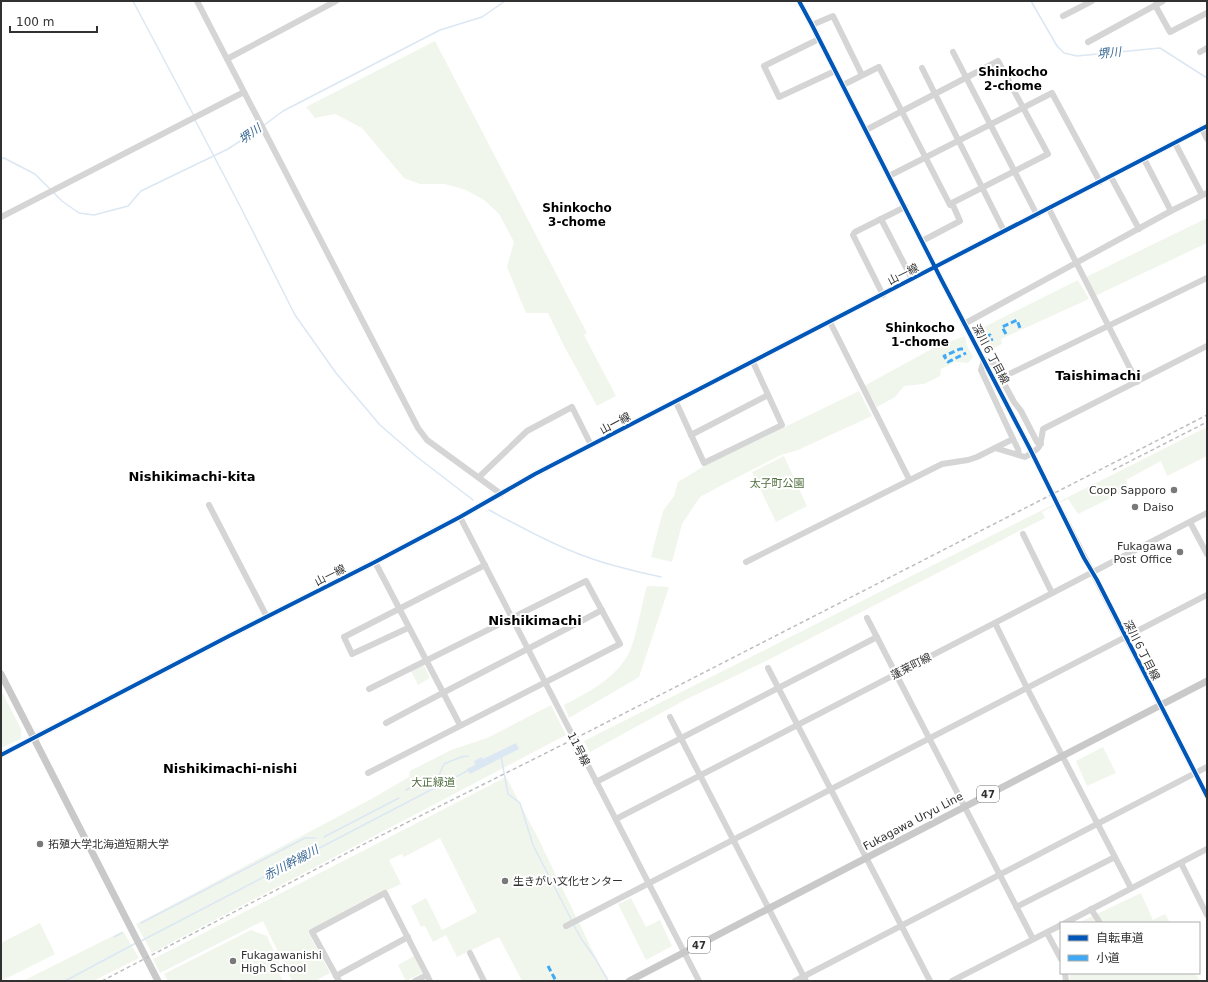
<svg xmlns="http://www.w3.org/2000/svg" width="1208" height="982" viewBox="0 0 1208 982" font-family="'DejaVu Sans','Noto Sans JP',sans-serif">
<style>
.green{fill:#f1f6ed}
.water{fill:#dbe7f3}
.lines{fill:none;stroke-linecap:round;stroke-linejoin:round}
.stream{stroke:#dbe7f3;stroke-width:1.5}
.minor-tunnel{stroke:#d6d6d6;stroke-width:6;stroke-dasharray:6 3;stroke-linecap:butt}
.minor{stroke:#d5d5d5;stroke-width:6}
.major{stroke:#c9c9c9;stroke-width:7}
.rail{stroke:#bdbdbd;stroke-width:1.5;stroke-dasharray:4 3;stroke-linecap:butt}
.quiet{stroke:#3fa9f5;stroke-width:3;stroke-dasharray:6 3;stroke-linecap:butt}
.cycleway-casing{stroke:#fff;stroke-width:6}
.cycleway{stroke:#0057b8;stroke-width:4}
.poi-dot{fill:#797979;stroke:#fff;stroke-width:1.5}
.labels{text-anchor:middle;stroke-width:4;stroke-linejoin:round;paint-order:stroke}
.shield{fill:#fff;stroke:#6f6f6f;stroke-width:1}
.shield-label{font-size:10px;font-weight:bold;fill:#313131}
.street-label{font-size:11px;fill:#313131;stroke:#fff}
.park-label{font-size:11px;fill:#4f6e3d;stroke:#fff}
.poi-label{font-size:11px;fill:#313131;stroke:#fff;text-anchor:start}
.water-label{font-size:12px;font-style:italic;fill:#3c6b96;stroke:#fff}
.neighbourhood-label{font-size:12px;font-weight:bold;fill:#000;stroke:#fff}
.quarter-label{font-size:13px;font-weight:bold;fill:#000;stroke:#fff}
</style>
<rect width="100%" height="100%" fill="#fff"/>
<!-- green -->
<g class="green">
<path d="M435,41L587,333L584,335L616,396L597,406L564,346L548,313H526L507,267L514,242L499,214L484,200L466,190L445,184H420L404,178L362,128L335,114L315,118L306,107Z"/>
<path d="M1207,218V243L1095,296L1086,277Z"/>
<path d="M1078,280L1089,299L1001,339L1002,344L989,350L980,329Z"/>
<path d="M965,336L967,346L973,357L968,363L955,362L941,369L940,376L924,384L904,386L895,397L877,407L864,386L937,346Z"/>
<path d="M859,391L872,416L798,450L781,455L726,483L700,497L682,524L672,562L651,557L663,511L674,496L678,482L704,466Z"/>
<path d="M1207,427V456L1167,476L1161,461L1126,480L1129,489L1078,514L1068,499L1042,512L1045,518L766,661L685,700L590,752L584,741Z"/>
<path d="M784,456L807,506L776,522L752,472Z"/>
<path d="M647,586L669,587L639,677L569,718L564,705C587,693 610,681 625,660C636,645 641,605 647,586Z"/>
<path d="M424,665L430,678L418,685L411,671Z"/>
<path d="M1,690L21,729V739L1,748Z"/>
<path d="M551,705L566,735L152,953L136,924L373,798L409,777L410,771L451,750L487,738Z"/>
<path d="M1103,747L1116,773L1087,786L1076,761Z"/>
<path d="M506,777L538,838L598,962L609,979L604,981H522L499,937L457,957L446,935L433,942L425,926L421,927L411,906L426,898L442,930L477,912L440,838L404,857L402,854L389,860L401,884L357,904L308,932L330,973L315,981H292L263,921L160,973L153,959Z"/>
<path d="M1141,893L1153,920L1165,914L1170,923H1078Z"/>
<path d="M631,898L646,927L660,920L672,946L646,960L618,904Z"/>
<path d="M40,923L55,954L1,981V943Z"/>
<path d="M251,930L267,936L282,969L278,971L283,981H168L164,974Z"/>
<path d="M123,931L139,958L93,981H23Z"/>
<path d="M414,956L422,973L406,981L398,965Z"/>
<path d="M1069,973H1195L1200,981H1070Z"/>
</g>
<!-- water -->
<path class="water" d="M516,743L519,749L470,774L467,769L475,765L474,761L482,757L483,759Z"/>
<g class="lines">
<!-- stream -->
<g class="stream">
<path d="M133,1L194,116"/>
<path d="M1031,1L1057,46L1064,53L1077,56L1160,48L1207,78"/>
<path d="M195,120L239,204L295,315L336,373L380,425L417,457L473,500"/>
<path d="M263,126L283,111L440,30L482,17L505,1"/>
<path d="M1,159L4,158L35,174L50,189"/>
<path d="M53,192L62,201L79,213L94,215L128,206L141,191L228,149L260,128"/>
<path d="M489,510C515,524 542,539 569,550C599,563 630,570 661,577"/>
<path d="M501,756L508,794L520,803L533,845L572,921"/>
<path d="M406,790L416,784L426,783L436,778L439,775L444,764L461,757L468,756"/>
<path d="M324,837L399,798"/>
<path d="M141,923L305,838H315"/>
<path d="M573,924L582,940L595,958L608,981"/>
<path d="M114,937L122,933"/>
<path d="M141,941L469,770"/>
<path d="M65,981L136,943"/>
</g>
<!-- minor-tunnel -->
<path class="minor-tunnel" d="M1030,449L1062,513"/>
<!-- minor -->
<g class="minor">
<path d="M197,1L418,428L427,440L501,494"/>
<path d="M799,1L812,25L941,279L1030,449"/>
<path d="M1155,5L1170,32L1207,13"/>
<path d="M1063,16L1092,1"/>
<path d="M812,25L833,16L862,75"/>
<path d="M819,39L764,66L779,97L835,71"/>
<path d="M1088,42L1163,1"/>
<path d="M953,52L1037,215"/>
<path d="M1200,52L1207,48"/>
<path d="M227,59L336,1"/>
<path d="M922,68L1004,231"/>
<path d="M843,85L879,67L950,205L952,203L960,221L922,241"/>
<path d="M1202,129L1207,139"/>
<path d="M866,130L998,61L1048,154L952,203"/>
<path d="M1175,143L1202,195"/>
<path d="M889,176L1052,93L1100,182"/>
<path d="M1111,177L1139,229"/>
<path d="M1049,209L1137,382"/>
<path d="M1171,211L1207,193"/>
<path d="M1,217L244,92"/>
<path d="M881,219L912,279"/>
<path d="M883,295L853,235L855,232L905,207"/>
<path d="M830,322L909,479"/>
<path d="M964,324L1171,211L1144,159"/>
<path d="M676,402L704,463L782,425L753,362"/>
<path d="M691,435L768,395"/>
<path d="M1013,439L1018,449L1019,455"/>
<path d="M1041,444L1037,442L1021,411L1014,402L1001,378L1207,278"/>
<path d="M995,448L1025,457C1041,448 1040,448 1043,429L1207,346"/>
<path d="M479,477L527,431L572,407L591,445"/>
<path d="M209,505L267,617"/>
<path d="M1062,513L1207,796"/>
<path d="M460,517L699,981"/>
<path d="M1190,522L1207,554"/>
<path d="M1023,534L1052,593"/>
<path d="M375,562L460,725"/>
<path d="M746,562L942,464L968,460L977,457L1013,439L981,370L984,360L993,362L1001,378"/>
<path d="M867,618L1033,939"/>
<path d="M995,623L1027,688L1131,888"/>
<path d="M408,628L352,654L344,637L485,565"/>
<path d="M768,668L930,981"/>
<path d="M670,717L806,981"/>
<path d="M386,723C458,684 531,648 602,610"/>
<path d="M1,755L229,636L375,562L460,517L535,474L1207,126"/>
<path d="M368,773L620,644L586,581L369,689"/>
<path d="M596,782L877,637"/>
<path d="M616,819L1207,513"/>
<path d="M1181,863L1207,915"/>
<path d="M1016,907L1115,857"/>
<path d="M1091,909L1100,923"/>
<path d="M1065,923L1207,849"/>
<path d="M566,926L1207,595"/>
<path d="M1047,933L1061,959"/>
<path d="M470,953L484,981"/>
<path d="M1065,973L1066,981"/>
<path d="M336,976L408,937"/>
<path d="M339,981L312,932L385,893L430,981"/>
<path d="M415,981L427,975"/>
<path d="M795,981L1207,767"/>
<path d="M952,981L1061,925"/>
</g>
<!-- major -->
<g class="major">
<path d="M1,674L158,981"/>
<path d="M629,981L1207,681"/>
</g>
<!-- rail -->
<g class="rail">
<path d="M1113,470L1207,422"/>
<path d="M102,981L368,842L574,739L1207,415"/>
</g>
<!-- quiet -->
<g class="quiet">
<path d="M1006,334L1002,327L1017,320L1020,328"/>
<path d="M985,337L990,335L992,341"/>
<path d="M963,349H960L944,356L948,362L966,353"/>
<path d="M548,966L556,981"/>
</g>
<defs>
<g id="cycleway">
<path d="M799,1L812,25L941,279L1030,449L1084,558L1097,580L1207,796"/>
<path d="M1,755L229,636L375,562L460,517L535,474L1207,126"/>
</g>
</defs>
<!-- cycleway casing -->
<use href="#cycleway" class="cycleway-casing"/>
<!-- cycleway -->
<use href="#cycleway" class="cycleway"/>
</g>
<!-- markers -->
<g class="poi-dot">
<circle cx="1174" cy="490" r="4"/>
<circle cx="1135" cy="507" r="4"/>
<circle cx="1180" cy="552" r="4"/>
<circle cx="40" cy="844" r="4"/>
<circle cx="505" cy="881" r="4"/>
<circle cx="233" cy="961" r="4"/>
</g>
<g class="labels">
<!-- shield labels -->
<g class="shield">
<rect x="977" y="786" width="22" height="16" rx="3"/>
<rect x="688" y="937" width="22" height="16" rx="3"/>
</g>
<g class="shield-label">
<text x="988" y="798">47</text>
<text x="699" y="949">47</text>
</g>
<!-- street labels -->
<g class="street-label">
<text transform="translate(903 274) rotate(-27)" y="4">山一線</text>
<text transform="translate(991 354) rotate(62)" y="4">深川６丁目線</text>
<text transform="translate(615 423) rotate(-28)" y="4">山一線</text>
<text transform="translate(330 575) rotate(-27)" y="4">山一線</text>
<text transform="translate(1142 650) rotate(63)" y="4">深川６丁目線</text>
<text transform="translate(911 666) rotate(-27)" y="4">蓬莱町線</text>
<text transform="translate(579 749) rotate(63)" y="4">11号線</text>
<text transform="translate(913 821) rotate(-28)" y="4">Fukagawa Uryu Line</text>
</g>
<!-- park labels -->
<g class="park-label">
<text x="777" y="487">太子町公園</text>
<text x="433" y="786">大正緑道</text>
</g>
<!-- poi labels -->
<g class="poi-label">
<text x="1166" y="494" text-anchor="end">Coop Sapporo</text>
<text x="1143" y="511">Daiso</text>
<text x="1172" y="550" text-anchor="end">Fukagawa<tspan x="1172" dy="13">Post Office</tspan></text>
<text x="48" y="848">拓殖大学北海道短期大学</text>
<text x="513" y="885">生きがい文化センター</text>
<text x="241" y="959">Fukagawanishi<tspan x="241" dy="13">High School</tspan></text>
</g>
<!-- water labels -->
<g class="water-label">
<text transform="translate(1109 53) rotate(-6)" y="4">堺川</text>
<text transform="translate(250 134) rotate(-35)" y="4">堺川</text>
<text transform="translate(291 863) rotate(-28)" y="4">赤川幹線川</text>
</g>
<!-- neighbourhood labels -->
<g class="neighbourhood-label">
<text x="1013" y="76">Shinkocho<tspan x="1013" dy="14">2-chome</tspan></text>
<text x="577" y="212">Shinkocho<tspan x="577" dy="14">3-chome</tspan></text>
<text x="920" y="332">Shinkocho<tspan x="920" dy="14">1-chome</tspan></text>
</g>
<!-- quarter labels -->
<g class="quarter-label">
<text x="1098" y="380">Taishimachi</text>
<text x="192" y="481">Nishikimachi-kita</text>
<text x="535" y="625">Nishikimachi</text>
<text x="230" y="773">Nishikimachi-nishi</text>
</g>
</g>
<!-- border -->
<rect width="1208" height="982" fill="none" stroke="#313131" stroke-width="4"/>
<!-- legend -->
<rect x="1060" y="922" width="140" height="52" fill="#ffffff" stroke="#adadad"/>
<rect x="1068" y="935" width="20" height="6" fill="#0057b8" stroke="#adadad"/>
<text x="1096" y="942" font-size="12" fill="#313131">自転車道</text>
<rect x="1068" y="955" width="20" height="6" fill="#3fa9f5" stroke="#adadad"/>
<text x="1096" y="962" font-size="12" fill="#313131">小道</text>
<!-- scale -->
<path d="M10 26v6h87v-6" fill="none" stroke="#313131" stroke-width="2"/>
<text x="16" y="26" font-size="12" fill="#313131" stroke="#ffffff" stroke-width="3" paint-order="stroke">100 m</text>
</svg>
